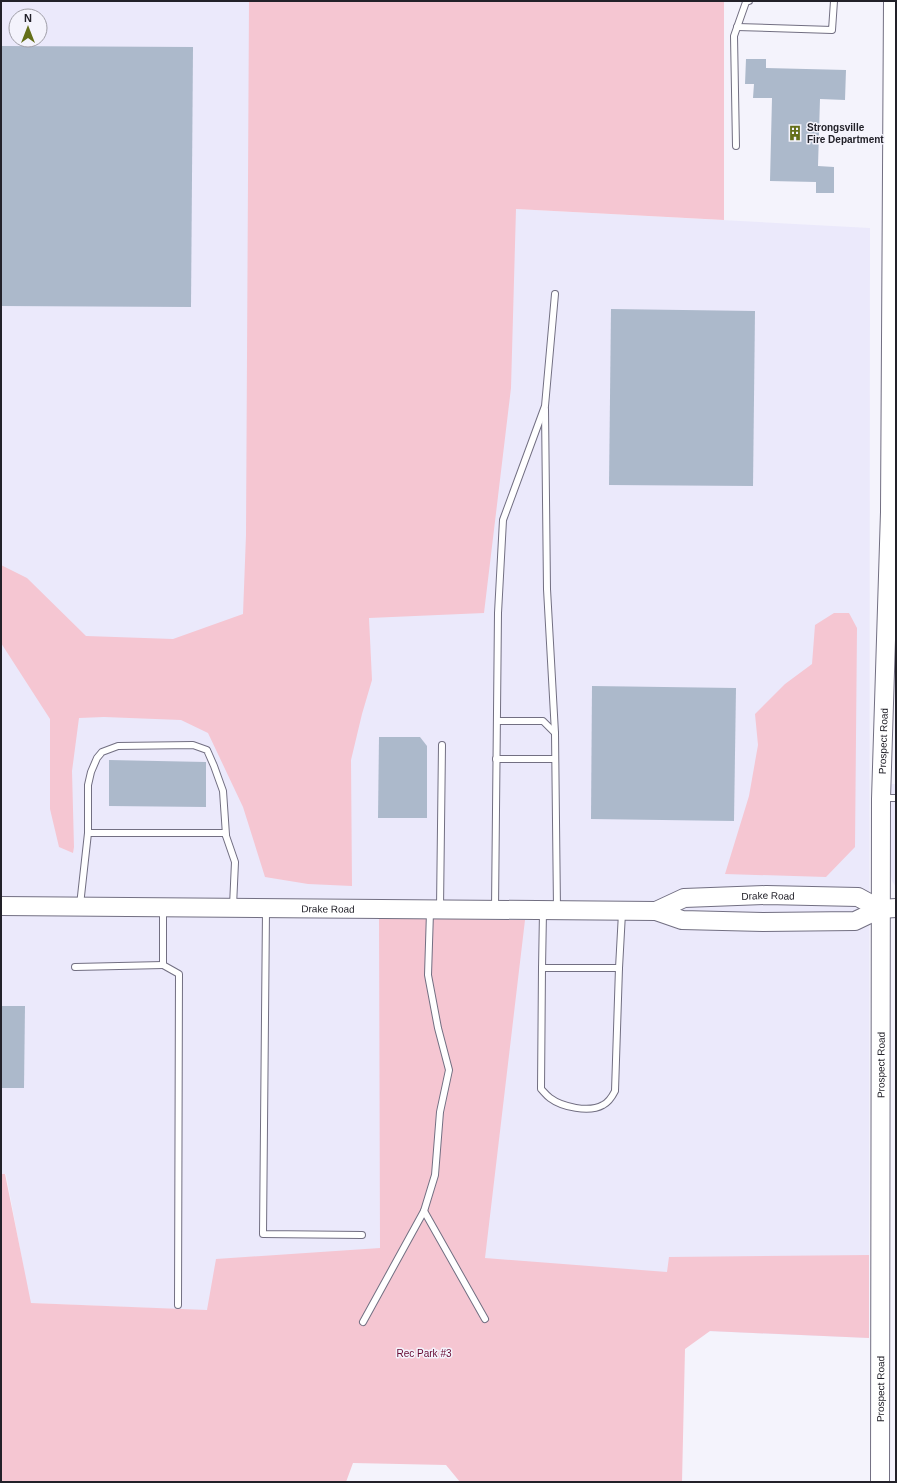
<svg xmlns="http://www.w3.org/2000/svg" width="897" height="1483" viewBox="0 0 897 1483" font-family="Helvetica,sans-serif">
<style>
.built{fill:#ebe9fb;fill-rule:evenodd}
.green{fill:#f5c6d2}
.building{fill:#acb9cb}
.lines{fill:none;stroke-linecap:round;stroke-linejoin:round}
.lane-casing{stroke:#726f82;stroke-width:8}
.secondary-casing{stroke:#726f82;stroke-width:20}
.lane{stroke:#fff;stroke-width:6}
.secondary{stroke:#fff;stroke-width:18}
.labels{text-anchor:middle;stroke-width:3;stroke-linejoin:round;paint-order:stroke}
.poi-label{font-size:10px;font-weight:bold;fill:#222129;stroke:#f4f3fc;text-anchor:start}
.street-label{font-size:10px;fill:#222129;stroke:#f4f3fc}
.park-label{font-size:10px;fill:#660932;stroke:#f4f3fc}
</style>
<rect width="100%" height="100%" fill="#f4f3fc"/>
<!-- built -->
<g class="built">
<path d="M1,1H522L516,209L870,228L869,1338L30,1303L6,1174H1ZM16,16H40V40H16Z"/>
<path d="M891,784H896V887L892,881L888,859Z"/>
</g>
<!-- green -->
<g class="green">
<path d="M249,1H724V220L516,209L511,388L484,613L369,618L372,680L362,714L351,760L352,886L308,884L265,877L243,807L208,733L181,720L104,717L79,718L72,771L74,847L73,853L59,847L50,809V719L1,643V565L27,578L86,636L173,639L243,614L246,535Z"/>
<path d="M834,613H849L857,628L855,847L826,877L725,874L749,796L758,745L755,714L785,684L812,664L815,625Z"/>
<path d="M379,918L525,920L485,1258L667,1272L669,1257L869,1255V1338L710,1331L685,1349L682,1482H460L446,1465L353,1463L346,1482H1V1174H5L31,1303L207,1310L216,1259L380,1248Z"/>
</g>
<!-- building -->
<g class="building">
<path d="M1,46L193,47L191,307L1,306Z"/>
<path d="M746,59H766V68L846,70L845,100L820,99L818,166L834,167V193H816V182L770,181L772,98H753L754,84H745Z"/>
<path d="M611,309L755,311L753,486L609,485Z"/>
<path d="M592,686L736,688L734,821L591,819Z"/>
<path d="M379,737H420L427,746V818H378Z"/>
<path d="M109,760L206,762V807L109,806Z"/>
<path d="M1,1006H25L24,1088H1Z"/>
</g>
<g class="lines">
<defs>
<g id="lane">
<path d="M737,27L832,30L834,1"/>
<path d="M736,146L734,36L746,2L749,1"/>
<path d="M545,409L547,589L555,733"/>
<path d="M497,721H543L555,733L557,909"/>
<path d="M496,759H555"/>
<path d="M884,798H896"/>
<path d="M88,833V785L91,772L97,758L102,752L118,746L193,745L207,750L214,766L223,791L226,835"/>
<path d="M80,905L88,833H225L235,862L233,906"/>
<path d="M440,908L442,745"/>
<path d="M163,909V965L179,974L178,1305"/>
<path d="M495,909L498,613L503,520L545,406L555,294"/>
<path d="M266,910L263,1234L362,1235"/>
<path d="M543,912L542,968H619L622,913"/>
<path d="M75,967L163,965"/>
<path d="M542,968L541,1089C544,1092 546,1095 550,1098C562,1107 589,1113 603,1105C609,1102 612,1097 615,1091L619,968"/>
<path d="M424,1211L435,1175L440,1112L449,1070L438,1028L428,975L430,912"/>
<path d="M363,1322L424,1211L485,1319"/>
</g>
<g id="secondary">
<path id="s1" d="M1,906L656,911L682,920L763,922L855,921L880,909L896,908"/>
<path id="s2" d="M656,911L684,898L766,895L858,897L880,909"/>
<path id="s3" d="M880,1482L881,799L890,512L893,1"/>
</g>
</defs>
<!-- lane casing -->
<use href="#lane" class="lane-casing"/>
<!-- secondary casing -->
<use href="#secondary" class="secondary-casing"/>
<!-- lane -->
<use href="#lane" class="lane"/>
<!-- secondary -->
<use href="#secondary" class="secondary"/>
</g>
<!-- icons -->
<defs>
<symbol id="building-bare" viewBox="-9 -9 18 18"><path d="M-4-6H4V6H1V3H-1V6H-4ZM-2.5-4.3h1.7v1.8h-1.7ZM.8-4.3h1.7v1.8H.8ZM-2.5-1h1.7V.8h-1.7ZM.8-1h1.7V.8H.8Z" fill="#646f19" stroke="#f4f3fc" stroke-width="2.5" paint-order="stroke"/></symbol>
</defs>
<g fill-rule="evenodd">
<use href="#building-bare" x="784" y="122" width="22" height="22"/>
</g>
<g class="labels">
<!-- poi labels -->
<g class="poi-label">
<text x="807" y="131">Strongsville<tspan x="807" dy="12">Fire Department</tspan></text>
</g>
<!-- street labels -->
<g class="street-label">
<text dy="4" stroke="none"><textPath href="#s3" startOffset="741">Prospect Road</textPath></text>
<text dy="4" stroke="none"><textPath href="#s2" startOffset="115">Drake Road</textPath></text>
<text dy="4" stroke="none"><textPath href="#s1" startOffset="327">Drake Road</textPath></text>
<text dy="4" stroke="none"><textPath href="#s3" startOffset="417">Prospect Road</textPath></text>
<text dy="4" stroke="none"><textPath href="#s3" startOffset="93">Prospect Road</textPath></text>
</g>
<!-- park labels -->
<g class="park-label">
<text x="424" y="1357">Rec Park #3</text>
</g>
</g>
<!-- border -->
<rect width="897" height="1483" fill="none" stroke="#222129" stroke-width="4"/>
<!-- north arrow -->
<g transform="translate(28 28)"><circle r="19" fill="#f4f3fc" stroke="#a09fa8"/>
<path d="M0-3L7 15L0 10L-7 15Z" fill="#646f19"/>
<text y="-6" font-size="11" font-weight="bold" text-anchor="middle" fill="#222129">N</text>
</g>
</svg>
